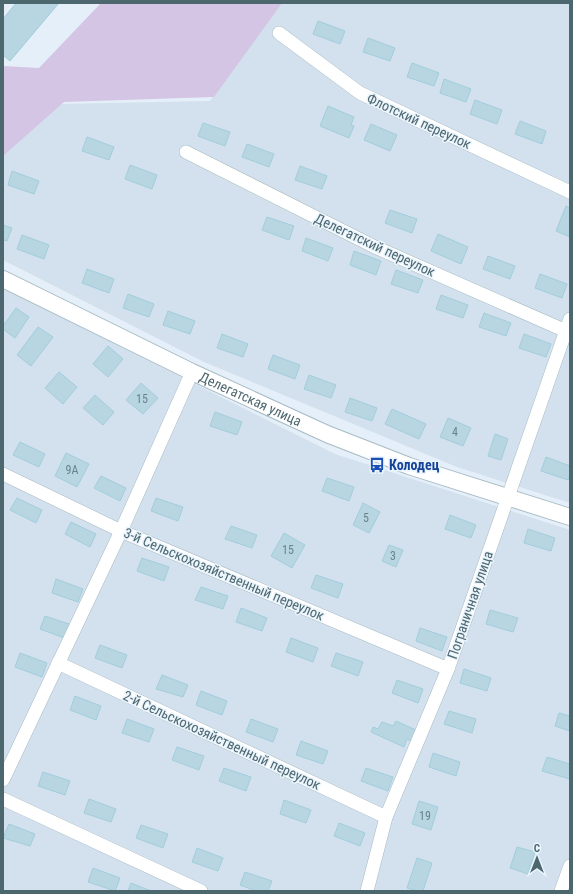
<svg xmlns="http://www.w3.org/2000/svg" width="573" height="894" viewBox="0 0 573 894" font-family="'Roboto Condensed',sans-serif">
<style>
.residential{fill:#d2e1ed}
.green{fill:#d4c5e5}
.building{fill:#b7d6e1;stroke:#a2cddc}
.lines{fill:none;stroke-linecap:round;stroke-linejoin:round}
.minor-casing{stroke:#a7bbc4;stroke-width:14}
.tertiary-casing{stroke:#a7bbc4;stroke-width:18}
.minor{stroke:#fff;stroke-width:13}
.tertiary{stroke:#fff;stroke-width:16}
.labels{text-anchor:middle;stroke-width:3;stroke-linejoin:round;paint-order:stroke}
.number-label{font-size:12px;fill:#68838c}
.street-label{font-size:14px;fill:#4d676f;stroke:#eaf4fd}
.transit-label{font-size:14px;font-weight:bold;fill:#164399;stroke:#eaf4fd;text-anchor:start}
</style>
<rect width="100%" height="100%" fill="#e5eff9"/>
<!-- residential -->
<g class="residential">
<path d="M279,3H570V503L457,467L204,362L3,260V155L59,104L210,101Z"/>
<path d="M3,288L335,454L570,530V891H3Z"/>
</g>
<!-- green -->
<path class="green" d="M101,3H282L214,97L64,102L3,156V66L39,68Z"/>
<!-- building -->
<g class="building">
<path d="M16,3H59L10,61L3,55V19Z"/>
<path d="M318,21L345,31L340,44L313,34Z"/>
<path d="M368,38L395,48L390,61L363,52Z"/>
<path d="M412,63L439,73L434,86L407,77Z"/>
<path d="M444,79L471,89L466,102L440,93Z"/>
<path d="M475,100L502,110L497,124L470,114Z"/>
<path d="M328,106L354,117L351,125L354,126L349,138L320,126Z"/>
<path d="M520,121L546,131L542,144L515,134Z"/>
<path d="M203,123L230,132L225,146L198,136Z"/>
<path d="M371,124L397,135L390,151L364,140Z"/>
<path d="M87,137L114,147L109,160L82,151Z"/>
<path d="M247,144L274,154L269,167L242,157Z"/>
<path d="M130,165L157,175L152,189L125,179Z"/>
<path d="M300,166L327,176L322,189L295,180Z"/>
<path d="M12,171L39,181L34,194L8,185Z"/>
<path d="M566,206L570,208V237L556,231Z"/>
<path d="M390,210L417,219L412,233L385,223Z"/>
<path d="M267,217L294,226L289,240L262,230Z"/>
<path d="M3,225L12,228L7,241L3,240Z"/>
<path d="M438,234L468,247L461,264L431,251Z"/>
<path d="M22,235L49,245L44,259L17,249Z"/>
<path d="M306,238L333,248L328,261L302,251Z"/>
<path d="M354,251L381,261L376,275L350,265Z"/>
<path d="M488,256L515,266L510,279L483,269Z"/>
<path d="M87,269L114,279L109,293L82,283Z"/>
<path d="M396,270L423,280L418,293L391,284Z"/>
<path d="M540,274L567,284L562,298L535,288Z"/>
<path d="M128,294L154,304L149,317L123,308Z"/>
<path d="M441,295L468,305L463,318L436,309Z"/>
<path d="M16,308L29,317L15,338L3,329V326Z"/>
<path d="M168,311L195,321L190,334L163,325Z"/>
<path d="M484,313L511,323L506,336L479,327Z"/>
<path d="M38,327L53,337L31,366L17,355Z"/>
<path d="M222,334L248,344L243,357L217,348Z"/>
<path d="M524,334L551,344L546,357L519,348Z"/>
<path d="M108,346L123,359L108,377L93,364Z"/>
<path d="M273,355L300,365L295,379L268,369Z"/>
<path d="M59,372L77,387L63,404L45,388Z"/>
<path d="M309,375L336,385L331,398L304,389Z"/>
<path d="M141,383L158,398L143,414L126,400Z"/>
<path d="M95,395L114,412L103,425L83,408Z"/>
<path d="M350,398L377,408L372,421L345,412Z"/>
<path d="M392,409L426,424L419,439L385,424Z"/>
<path d="M215,412L242,422L237,435L210,426Z"/>
<path d="M448,418L471,428L463,446L440,437Z"/>
<path d="M495,434L508,439L501,460L488,456Z"/>
<path d="M20,442L45,454L39,467L13,455Z"/>
<path d="M66,453L89,464L77,487L55,476Z"/>
<path d="M546,457L570,466V475L568,480L541,471Z"/>
<path d="M101,476L126,488L120,501L94,488Z"/>
<path d="M327,478L354,487L349,501L322,491Z"/>
<path d="M17,498L42,510L36,523L10,510Z"/>
<path d="M156,498L183,507L178,521L151,511Z"/>
<path d="M363,503L380,512L369,533L353,525Z"/>
<path d="M450,515L476,525L471,538L445,529Z"/>
<path d="M71,522L96,534L90,547L65,534Z"/>
<path d="M231,526L257,535L252,548L225,539Z"/>
<path d="M528,529L555,538L551,551L524,543Z"/>
<path d="M284,533L305,545L292,568L271,556Z"/>
<path d="M389,545L403,550L396,567L382,561Z"/>
<path d="M142,558L169,567L164,581L137,571Z"/>
<path d="M316,575L343,584L338,598L311,588Z"/>
<path d="M56,579L83,589L78,602L52,593Z"/>
<path d="M201,587L228,596L223,609L195,600Z"/>
<path d="M241,608L267,618L262,631L236,622Z"/>
<path d="M490,610L518,618L513,632L486,624Z"/>
<path d="M45,616L72,625L67,639L40,629Z"/>
<path d="M420,628L447,637L442,651L416,641Z"/>
<path d="M291,638L318,648L313,662L286,652Z"/>
<path d="M100,645L127,655L122,668L95,658Z"/>
<path d="M20,653L47,663L42,677L15,667Z"/>
<path d="M336,653L363,662L358,676L331,666Z"/>
<path d="M464,669L491,678L487,691L460,683Z"/>
<path d="M162,675L188,685L183,697L156,689Z"/>
<path d="M397,680L423,689L418,703L392,693Z"/>
<path d="M201,691L227,701L222,715L196,705Z"/>
<path d="M75,696L101,706L96,720L70,710Z"/>
<path d="M449,711L476,719L472,733L444,724Z"/>
<path d="M559,713L570,716V731L555,726Z"/>
<path d="M127,719L154,729L149,742L122,733Z"/>
<path d="M251,719L278,729L273,742L246,732Z"/>
<path d="M396,721L416,730L411,741L407,739L404,747L371,732L373,727L378,729L382,722L393,726Z"/>
<path d="M301,741L328,751L323,764L296,755Z"/>
<path d="M177,747L204,756L199,770L172,760Z"/>
<path d="M433,753L460,762L456,776L429,767Z"/>
<path d="M547,757L570,764V779L542,771Z"/>
<path d="M224,768L251,777L246,791L219,781Z"/>
<path d="M366,768L393,777L388,791L361,781Z"/>
<path d="M43,772L70,781L65,795L38,786Z"/>
<path d="M89,799L116,809L111,822L84,813Z"/>
<path d="M284,800L311,810L306,823L280,814Z"/>
<path d="M419,801L438,807L431,830L412,824Z"/>
<path d="M339,823L365,833L360,846L334,836Z"/>
<path d="M9,824L35,834L30,846L3,838Z"/>
<path d="M141,825L168,834L163,848L136,838Z"/>
<path d="M517,847L535,852L528,874L510,868Z"/>
<path d="M197,848L223,858L218,871L192,862Z"/>
<path d="M417,858L432,863L423,891H418L407,888Z"/>
<path d="M93,868L120,878L115,891L88,882Z"/>
<path d="M245,872L272,881L268,891H256L240,885Z"/>
<path d="M131,883L151,891H128Z"/>
</g>
<g class="lines">
<defs>
<g id="minor">
<path d="M279,33L360,93L570,192"/>
<path d="M186,152L375,247L566,331"/>
<path d="M3,474L121,531L448,669"/>
<path d="M58,663L386,817"/>
<path d="M3,780L121,531L192,372"/>
<path d="M3,799L201,891"/>
<path d="M367,891L386,817L448,669L570,319"/>
<path d="M561,891L570,866"/>
</g>
<g id="tertiary">
<path id="s1" d="M3,279L192,372L327,434L409,466L570,517"/>
</g>
</defs>
<!-- minor casing -->
<use href="#minor" class="minor-casing"/>
<!-- tertiary casing -->
<use href="#tertiary" class="tertiary-casing"/>
<!-- minor -->
<use href="#minor" class="minor"/>
<!-- tertiary -->
<use href="#tertiary" class="tertiary"/>
</g>
<!-- icons -->
<defs>
<symbol id="bus-bare" viewBox="-9 -9 18 18"><path d="M-5-6H5V4H4V6H2V4H-2V6H-4V4H-5ZM-3.5-4V0h7V-4ZM-3.5 1.2v1.5H-2V1.2ZM2 1.2v1.5H3.5V1.2Z" fill="#1a4fb4" stroke="#eaf4fd" stroke-width="2.5" paint-order="stroke"/></symbol>
</defs>
<g fill-rule="evenodd">
<use href="#bus-bare" x="366" y="454" width="22" height="22"/>
</g>
<g class="labels">
<!-- number labels -->
<g class="number-label">
<text x="142" y="403">15</text>
<text x="455" y="436">4</text>
<text x="72" y="474">9А</text>
<text x="366" y="522">5</text>
<text x="288" y="554">15</text>
<text x="393" y="560">3</text>
<text x="425" y="820">19</text>
</g>
<!-- street labels -->
<g class="street-label">
<text transform="translate(419 121) rotate(25)" y="5">Флотский переулок</text>
<text transform="translate(375 245) rotate(25)" y="5">Делегатский переулок</text>
<text dy="5" stroke="none"><textPath href="#s1" startOffset="275">Делегатская улица</textPath></text>
<text transform="translate(224 574) rotate(23)" y="5">3-й Сельскохозяйственный переулок</text>
<text transform="translate(470 605) rotate(-71)" y="5">Пограничная улица</text>
<text transform="translate(222 740) rotate(25)" y="5">2-й Сельскохозяйственный переулок</text>
</g>
<!-- transit labels -->
<g class="transit-label">
<text x="389" y="470">Колодец</text>
</g>
</g>
<!-- border -->
<rect width="573" height="894" fill="none" stroke="#4d676f" stroke-width="8"/>
<!-- north arrow -->
<g transform="translate(537 858)" stroke="#eaf4fd" stroke-width="3" paint-order="stroke">
<path d="M0-3L7 15L0 10L-7 15Z" fill="#4d676f"/>
<text y="-6" font-size="11" font-weight="bold" text-anchor="middle" fill="#4d676f">С</text>
</g>
</svg>
